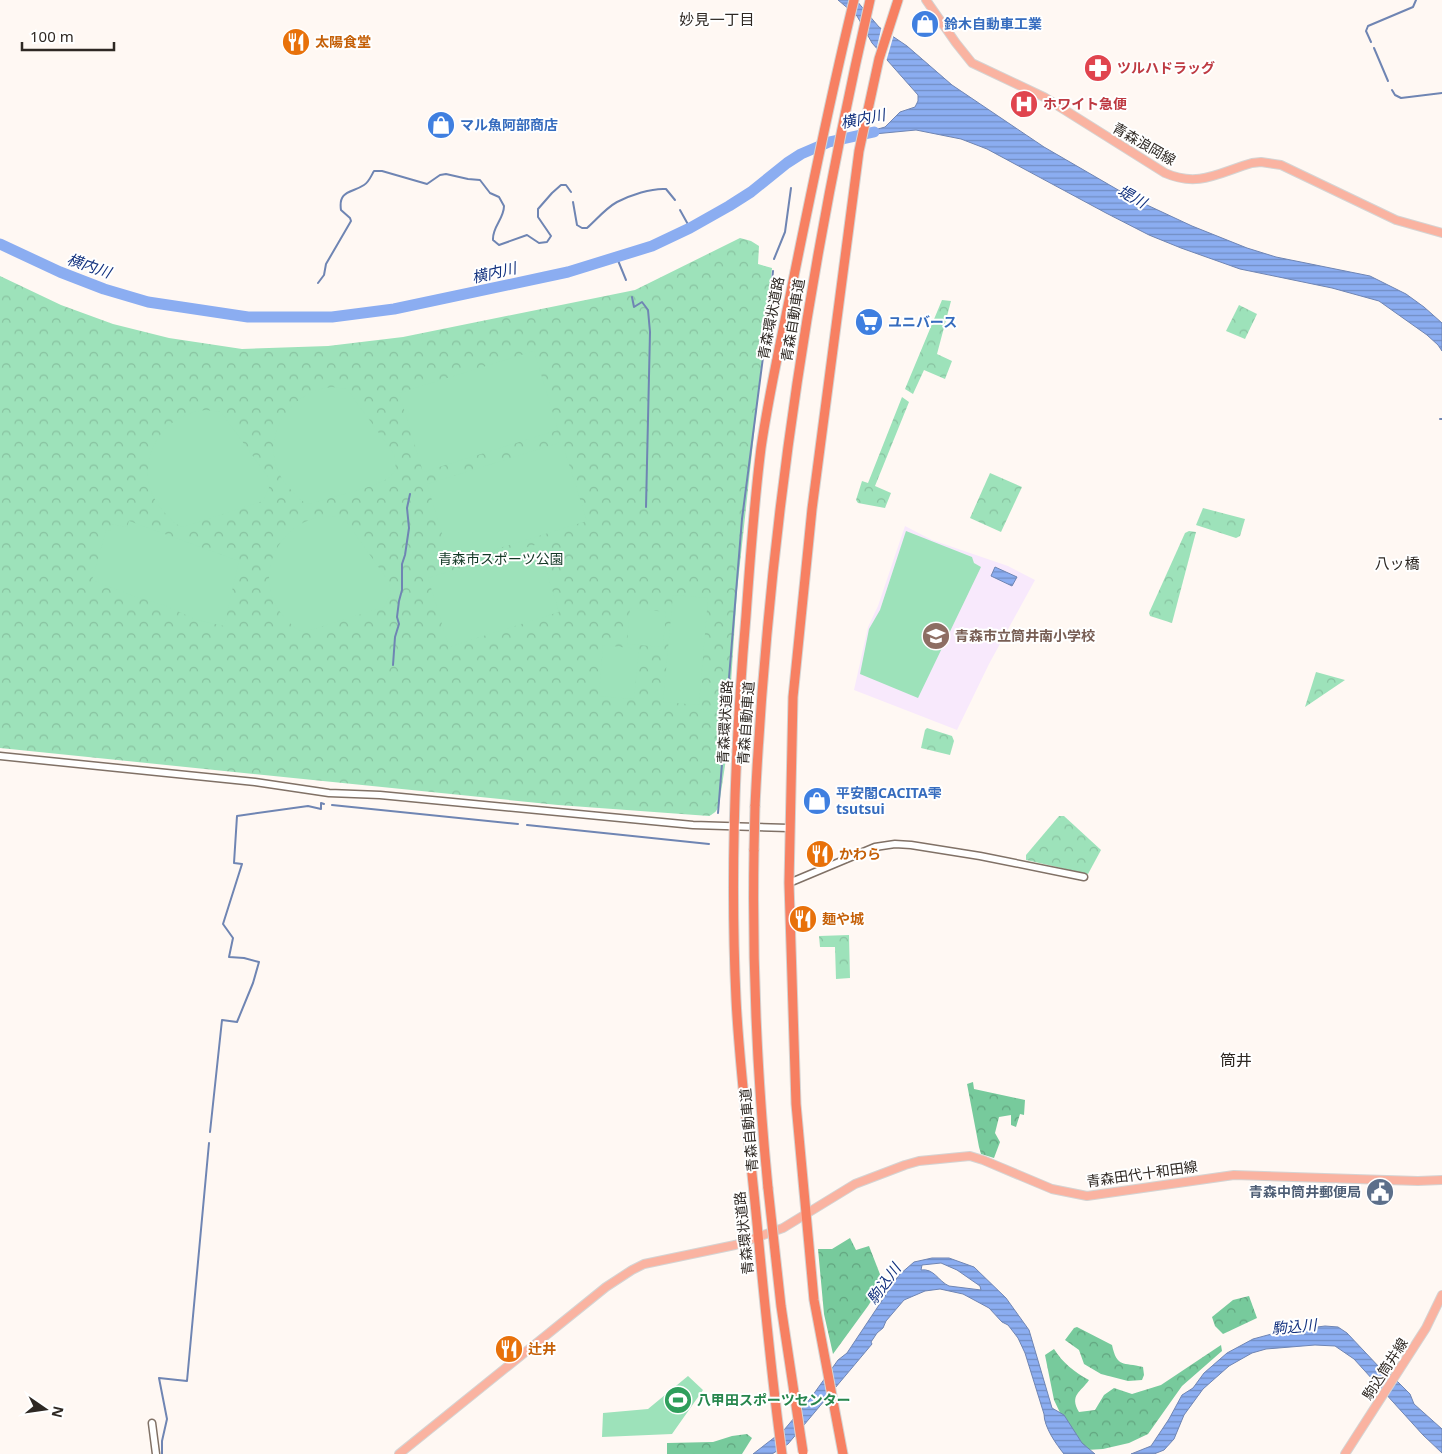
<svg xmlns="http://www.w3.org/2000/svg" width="1442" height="1454" viewBox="0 0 1442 1454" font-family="'Noto Sans','Noto Sans JP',sans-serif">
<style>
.education{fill:#f8e9fc}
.forest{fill:url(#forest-crowns)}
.park{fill:url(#park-crowns)}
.pitch{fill:#9de2ba}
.water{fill:url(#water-rules);stroke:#6f85b3;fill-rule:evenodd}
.pier{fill:#fff8f3}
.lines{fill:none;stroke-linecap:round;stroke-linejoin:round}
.stream{stroke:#6f85b3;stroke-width:2}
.river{stroke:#8badf1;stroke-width:11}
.minor-casing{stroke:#807166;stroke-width:9}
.major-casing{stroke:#d5d4d3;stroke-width:10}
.highway-casing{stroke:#d5d4d3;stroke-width:11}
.minor{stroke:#fff;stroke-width:6}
.major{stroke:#fab3a1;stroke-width:8}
.highway{stroke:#f78062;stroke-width:9}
.highway-bridge-casing{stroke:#d5d4d3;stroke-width:11;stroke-linecap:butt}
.highway-bridge{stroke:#f78062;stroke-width:9}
.labels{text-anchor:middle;stroke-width:4;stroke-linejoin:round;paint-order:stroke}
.shop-label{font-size:14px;font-weight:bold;fill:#366cbe;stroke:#fff;text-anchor:start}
.food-label{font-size:14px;font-weight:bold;fill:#c56008;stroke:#fff;text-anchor:start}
.health-label{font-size:14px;font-weight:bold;fill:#be3a42;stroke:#fff;text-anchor:start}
.street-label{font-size:14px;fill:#2e2823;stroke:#fff}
.park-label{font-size:14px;fill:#133825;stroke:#fff}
.education-label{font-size:14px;font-weight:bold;fill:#785e54;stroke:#fff;text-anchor:start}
.service-label{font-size:14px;font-weight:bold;fill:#4e5e75;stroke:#fff;text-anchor:end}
.leisure-label{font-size:14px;font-weight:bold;fill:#27864d;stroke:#fff;text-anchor:start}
.neighbourhood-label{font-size:15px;fill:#2e2823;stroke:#fff}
.water-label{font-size:15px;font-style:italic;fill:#12317e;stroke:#fff}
.quarter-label{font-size:16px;fill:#2e2823;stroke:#fff}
</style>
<defs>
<pattern id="forest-crowns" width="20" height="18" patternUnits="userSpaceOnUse" patternTransform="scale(1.25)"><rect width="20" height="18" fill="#77ca9c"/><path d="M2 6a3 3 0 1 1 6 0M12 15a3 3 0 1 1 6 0" fill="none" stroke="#62a47f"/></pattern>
<pattern id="park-crowns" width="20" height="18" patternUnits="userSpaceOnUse" patternTransform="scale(1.25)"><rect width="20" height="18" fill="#9de2ba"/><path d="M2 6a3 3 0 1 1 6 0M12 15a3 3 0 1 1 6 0" fill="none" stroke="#88c2a0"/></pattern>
<pattern id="water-rules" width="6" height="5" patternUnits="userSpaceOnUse" patternTransform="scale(1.25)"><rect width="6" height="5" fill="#8badf1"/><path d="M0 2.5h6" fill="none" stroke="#728dc3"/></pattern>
</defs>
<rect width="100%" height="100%" fill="#fff8f3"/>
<!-- education -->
<path class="education" d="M905,526L932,540L1008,566L1035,580L989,664L957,730L854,690L868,627L878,606Z"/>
<!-- forest -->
<g class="forest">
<path d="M973,1082L974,1089L1025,1100L1024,1115L1020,1114L1016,1127L1011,1125V1115L999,1117L995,1133L1000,1142L994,1158L981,1154L979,1147L967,1084Z"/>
<path d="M850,1238L856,1250L869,1246L883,1282L868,1306L833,1354L824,1314L818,1249H832Z"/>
<path d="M1249,1296L1257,1318L1223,1334L1215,1326L1212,1317L1233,1300Z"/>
<path d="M1077,1327L1112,1345C1117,1368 1123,1362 1143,1367L1144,1375L1142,1380L1128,1381L1101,1374L1084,1364L1079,1350L1065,1340L1074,1328Z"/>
<path d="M1221,1345L1222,1351L1182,1386L1148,1434L1129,1443L1103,1449L1086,1450L1072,1438L1054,1400L1045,1355L1054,1349C1063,1363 1074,1372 1089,1380C1081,1392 1069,1395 1079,1412L1095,1410L1104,1395L1114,1388L1132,1394L1161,1385Z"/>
<path d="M747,1434L752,1438L742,1454H667V1443L713,1442L732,1436Z"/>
</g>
<!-- park -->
<g class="park">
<path d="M740,238L751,241L759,246L758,264L772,268L737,591L726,759L719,805C717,811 715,813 709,816L558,805L0,748V276L61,305L113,324L169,338L242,349L328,346L403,337L635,290Z"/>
<path d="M942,300L951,301L937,354L952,361L945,379L924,370L913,394L905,389Z"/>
<path d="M1239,305L1257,314L1245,339L1226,331Z"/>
<path d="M902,397L909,402L875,486L891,493L885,508L858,503L856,500L862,481L868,483Z"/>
<path d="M990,473L1022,487L1001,532L970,518Z"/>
<path d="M1203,508L1245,519L1240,536L1236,538L1196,525Z"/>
<path d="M1189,531L1196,532L1172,623L1150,616L1149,613L1185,533Z"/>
<path d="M1316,672L1345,680L1305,707Z"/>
<path d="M927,728L952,736L954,741L950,755L921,748L925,730Z"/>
<path d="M1059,816H1064L1101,850L1088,874L1026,860V855Z"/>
<path d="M849,935L850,978L836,979L835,947H820L819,936Z"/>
</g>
<!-- pitch -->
<g class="pitch">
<path d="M534,351L558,430L423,472L399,393Z"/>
<path d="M332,387L347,389L394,454C396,462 397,470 391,476C382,486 324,499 309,504C301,502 296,496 291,490C253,452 282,392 332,387Z"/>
<path d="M206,410L221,412L268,477L269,488L263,501L183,527C175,525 170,519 165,513C128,475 155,414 206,410Z"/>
<path d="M562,442L587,521L451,563L427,484Z"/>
<path d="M327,516L343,517L389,582L391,594L384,607L304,632C297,631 291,624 286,619C249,581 277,520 327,516Z"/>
<path d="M129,521L239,561L224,626L197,620L164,605L134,596L92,580L106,530L110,531L112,524L127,527Z"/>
<path d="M906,531L972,557L974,563L981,567L918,698L860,674L869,629L880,610Z"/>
<path d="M538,544L559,612L449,647L428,578Z"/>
<path d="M673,595L708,598L699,705L663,702Z"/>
<path d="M630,608L666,612L663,647L627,644Z"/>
<path d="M603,645L639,649L634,699L599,696Z"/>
<path d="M688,1376L703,1390L672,1434L602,1437L603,1413L648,1409Z"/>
</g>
<!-- water -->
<g class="water">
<path d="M838,0H856L879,27L907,46L952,85L1044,147L1132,198L1192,226L1247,248L1276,257L1370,276L1406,294L1424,307L1442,323V351L1438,345L1427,335L1379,301L1332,288L1240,269L1181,248L1149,235L1106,213L987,149L961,139L916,130L853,136L885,127L900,112L915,107L918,101V95L872,43L857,16Z"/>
<path d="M995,567L1017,577L1012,586L991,576Z"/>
<path d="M932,1258H949L974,1267L1006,1298L1029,1330L1052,1408L1064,1415L1082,1443L1095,1454H1064C1056,1444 1044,1427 1044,1414L1025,1353L1018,1338L1008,1325L1002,1322L989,1308L963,1294L940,1289L925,1291L904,1300L886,1321L883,1328L877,1333L871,1342L872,1344L788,1444L772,1454H753L784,1430L810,1399L838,1360L847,1353L899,1275L914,1262ZM941,1263L957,1270L980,1286L981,1290L949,1286C938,1281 934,1268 921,1270L922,1265Z"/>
<path d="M1325,1326L1338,1327L1347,1333L1381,1369H1385L1410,1394L1414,1404L1442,1429V1453L1423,1435L1354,1359L1335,1346L1315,1345L1266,1349L1252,1353L1229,1366L1203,1389L1184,1415L1174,1439L1164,1450L1154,1454H1131L1151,1446L1169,1419L1182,1395L1193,1388L1204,1373L1227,1353L1253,1339L1279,1332Z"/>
</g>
<!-- pier -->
<path class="pier" d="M882,25L894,34L886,62L876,51Z"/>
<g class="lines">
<!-- stream -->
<g class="stream">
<path d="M1371,42L1366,31L1368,26L1413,7L1416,0"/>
<path d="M1374,48L1388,81"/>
<path d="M1392,90L1395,95L1401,98L1442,93"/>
<path d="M796,161L797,156"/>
<path d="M573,202L577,225L582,228H587C596,220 606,208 617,202C631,195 651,188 666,189L675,200"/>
<path d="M680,210L690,228"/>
<path d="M617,258L626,280"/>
<path d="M774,259L785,232L791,188"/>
<path d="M318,283L324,275L326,264L351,221L350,218L341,210C338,190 352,193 364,185C369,182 371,176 374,171H382L427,184L440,175L446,174L468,179L480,180L490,193L499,197L504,206C504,219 492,227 493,240L499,245L527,235L539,243L547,242L551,236L538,217V209L552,193L561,185H566L571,192"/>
<path d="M632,297L634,307L642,302L648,310L650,332L646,507"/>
<path d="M770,301L773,271"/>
<path d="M1440,419H1442"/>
<path d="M393,665L395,637L399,624L397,617L399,601L402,590V564L405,555L409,528L407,508L410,494"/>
<path d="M332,805L518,824"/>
<path d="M718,813L742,519L769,311"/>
<path d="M527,825L709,844"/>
<path d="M210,1132L222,1020L237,1022L253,983L259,962L244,958L229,957L233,938L223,924L242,864L234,863L237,816L308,806L321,809V803L324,804"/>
<path d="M162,1454V1441L167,1419L159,1378L187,1381L209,1143"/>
</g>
<!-- river -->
<path class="river" d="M0,244L60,272L104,289L148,302L248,317H332L394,309L568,272L652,246L690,228L729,206L751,192L787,163L801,154L829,142L874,132"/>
<defs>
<g id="minor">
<path d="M0,756L255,782L329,793L380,795L693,825L789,828"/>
<path d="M789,883L875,847L895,844L911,845L980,856L1084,877"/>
<path d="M152,1423L156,1454"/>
</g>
<g id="major">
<path d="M926,0L956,43L972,63L1044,97L1165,173C1199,188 1220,172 1252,163L1261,162L1281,165L1396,220L1442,233"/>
<path d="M399,1454L606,1287L632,1270L644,1264L735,1245L783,1228L855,1184L905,1165L919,1161L970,1156L983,1160L1052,1189L1087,1196L1234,1175L1418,1181L1442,1180"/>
<path d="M1345,1454L1426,1328L1442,1295"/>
</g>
<g id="highway">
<path d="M755,806C768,534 809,265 870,0"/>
<path d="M754,850C752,963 757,1076 768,1188"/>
<path d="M782,1454C772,1381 765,1308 758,1234C751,1156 740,1078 736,999C730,872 735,744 746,616C750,560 754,503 761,448C769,392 782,336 793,281C812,187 831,93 854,0"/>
<path d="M843,1454L814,1300L796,1104L789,883L793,697L812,509L859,151L879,59L898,0"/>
</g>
</defs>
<!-- minor casing -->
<use href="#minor" class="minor-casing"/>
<!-- major casing -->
<use href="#major" class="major-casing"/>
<!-- highway casing -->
<use href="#highway" class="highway-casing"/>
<!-- minor -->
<use href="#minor" class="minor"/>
<!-- major -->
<use href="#major" class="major"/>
<!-- highway -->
<use href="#highway" class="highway"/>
<defs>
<g id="highway-bridge">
<path d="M754,850L755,806"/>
<path d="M768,1188L781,1306L803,1452"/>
</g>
</defs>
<!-- highway-bridge casing -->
<use href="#highway-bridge" class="highway-bridge-casing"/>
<!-- highway-bridge -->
<use href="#highway-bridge" class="highway-bridge"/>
</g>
<!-- icons -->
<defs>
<symbol id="shop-disc" viewBox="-11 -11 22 22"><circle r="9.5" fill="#3f7fe0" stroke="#fff"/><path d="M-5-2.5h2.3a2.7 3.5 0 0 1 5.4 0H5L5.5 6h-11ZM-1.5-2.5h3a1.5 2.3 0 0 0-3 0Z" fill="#fff"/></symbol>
<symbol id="restaurant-disc" viewBox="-11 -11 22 22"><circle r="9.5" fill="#e8710a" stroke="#fff"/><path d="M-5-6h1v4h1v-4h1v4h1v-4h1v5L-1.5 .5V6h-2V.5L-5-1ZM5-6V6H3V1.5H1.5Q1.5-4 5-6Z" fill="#fff"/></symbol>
<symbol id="pharmacy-disc" viewBox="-11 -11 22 22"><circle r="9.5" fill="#e0444e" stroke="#fff"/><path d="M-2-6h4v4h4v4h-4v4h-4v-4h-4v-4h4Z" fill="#fff"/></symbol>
<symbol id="hospital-disc" viewBox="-11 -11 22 22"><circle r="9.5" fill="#e0444e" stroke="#fff"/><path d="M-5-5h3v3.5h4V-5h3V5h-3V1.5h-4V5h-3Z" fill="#fff"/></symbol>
<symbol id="supermarket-disc" viewBox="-11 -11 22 22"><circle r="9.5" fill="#3f7fe0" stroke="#fff"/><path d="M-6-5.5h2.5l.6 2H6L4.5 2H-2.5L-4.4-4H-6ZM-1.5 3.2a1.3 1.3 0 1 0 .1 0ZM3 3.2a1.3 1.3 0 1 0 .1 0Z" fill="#fff"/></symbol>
<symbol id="school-disc" viewBox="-11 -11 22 22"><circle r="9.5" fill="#8d6e63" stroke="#fff"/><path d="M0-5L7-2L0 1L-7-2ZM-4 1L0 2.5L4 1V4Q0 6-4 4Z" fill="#fff"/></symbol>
<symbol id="civic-disc" viewBox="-11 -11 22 22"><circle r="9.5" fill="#5c6f8a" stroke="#fff"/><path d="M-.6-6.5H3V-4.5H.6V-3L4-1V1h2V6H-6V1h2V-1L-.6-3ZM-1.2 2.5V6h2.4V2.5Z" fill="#fff"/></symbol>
<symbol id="stadium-disc" viewBox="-11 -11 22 22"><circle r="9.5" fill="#2e9e5b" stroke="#fff"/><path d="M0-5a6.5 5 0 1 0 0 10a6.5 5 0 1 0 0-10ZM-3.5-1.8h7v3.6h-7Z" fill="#fff"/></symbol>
</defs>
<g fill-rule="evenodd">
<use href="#shop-disc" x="909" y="8" width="32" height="32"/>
<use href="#restaurant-disc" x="280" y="26" width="32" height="32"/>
<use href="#pharmacy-disc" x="1082" y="52" width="32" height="32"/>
<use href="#hospital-disc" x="1008" y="88" width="32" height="32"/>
<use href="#shop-disc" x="425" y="109" width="32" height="32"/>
<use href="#supermarket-disc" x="853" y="306" width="32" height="32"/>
<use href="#school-disc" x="920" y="620" width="32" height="32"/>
<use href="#shop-disc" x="801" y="785" width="32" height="32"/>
<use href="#restaurant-disc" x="804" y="838" width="32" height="32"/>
<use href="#restaurant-disc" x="787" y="903" width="32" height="32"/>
<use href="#civic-disc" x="1364" y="1176" width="32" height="32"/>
<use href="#restaurant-disc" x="493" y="1333" width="32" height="32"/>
<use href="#stadium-disc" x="662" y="1384" width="32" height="32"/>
</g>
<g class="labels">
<!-- shop labels -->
<g class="shop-label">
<text x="944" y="29">鈴木自動車工業</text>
<text x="460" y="130">マル魚阿部商店</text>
<text x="888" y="327">ユニバース</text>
<text x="836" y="798">平安閣CACITA雫<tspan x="836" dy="16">tsutsui</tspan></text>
</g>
<!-- food labels -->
<g class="food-label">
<text x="315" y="47">太陽食堂</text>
<text x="839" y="859">かわら</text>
<text x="822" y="924">麺や城</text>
<text x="528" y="1354">辻井</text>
</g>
<!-- health labels -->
<g class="health-label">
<text x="1117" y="73">ツルハドラッグ</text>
<text x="1043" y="109">ホワイト急便</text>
</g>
<!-- street labels -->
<g class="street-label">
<text transform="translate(1144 144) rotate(30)" y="5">青森浪岡線</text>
<text transform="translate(771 318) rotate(-79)" y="5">青森環状道路</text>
<text transform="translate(793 320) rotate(-81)" y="5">青森自動車道</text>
<text transform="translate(725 722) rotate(-87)" y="5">青森環状道路</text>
<text transform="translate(746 723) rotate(-86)" y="5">青森自動車道</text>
<text transform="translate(749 1130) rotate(-95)" y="5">青森自動車道</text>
<text transform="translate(1142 1174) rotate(-8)" y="5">青森田代十和田線</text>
<text transform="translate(744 1233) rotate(-96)" y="5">青森環状道路</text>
<text transform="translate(1385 1369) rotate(-57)" y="5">駒込筒井線</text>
</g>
<!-- park labels -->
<g class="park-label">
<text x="501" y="564">青森市スポーツ公園</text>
</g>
<!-- education labels -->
<g class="education-label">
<text x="955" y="641">青森市立筒井南小学校</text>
</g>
<!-- service labels -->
<g class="service-label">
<text x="1361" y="1197">青森中筒井郵便局</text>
</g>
<!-- leisure labels -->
<g class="leisure-label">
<text x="697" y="1405">八甲田スポーツセンター</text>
</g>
<!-- neighbourhood labels -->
<g class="neighbourhood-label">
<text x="717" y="25">妙見一丁目</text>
<text x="1397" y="569">八ッ橋</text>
</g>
<!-- water labels -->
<g class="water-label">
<text transform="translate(863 119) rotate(-11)" y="5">横内川</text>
<text transform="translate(1132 197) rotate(29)" y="5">堤川</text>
<text transform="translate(89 266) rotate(19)" y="5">横内川</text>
<text transform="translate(494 273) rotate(-13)" y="5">横内川</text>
<text transform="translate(884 1284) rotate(-54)" y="5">駒込川</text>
<text transform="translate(1294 1327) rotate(-5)" y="5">駒込川</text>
</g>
<!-- quarter labels -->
<g class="quarter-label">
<text x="1236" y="1066">筒井</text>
</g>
</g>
<!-- north arrow -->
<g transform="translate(45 1409) rotate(103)" stroke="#ffffff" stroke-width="4" paint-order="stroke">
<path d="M0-4L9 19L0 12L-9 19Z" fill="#2e2823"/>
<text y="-8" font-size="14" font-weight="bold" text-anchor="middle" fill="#2e2823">N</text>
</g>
<!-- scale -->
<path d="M22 42v8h92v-8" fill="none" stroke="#2e2823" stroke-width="2.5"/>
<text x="30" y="42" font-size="15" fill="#2e2823" stroke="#ffffff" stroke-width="4" paint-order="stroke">100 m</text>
</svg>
